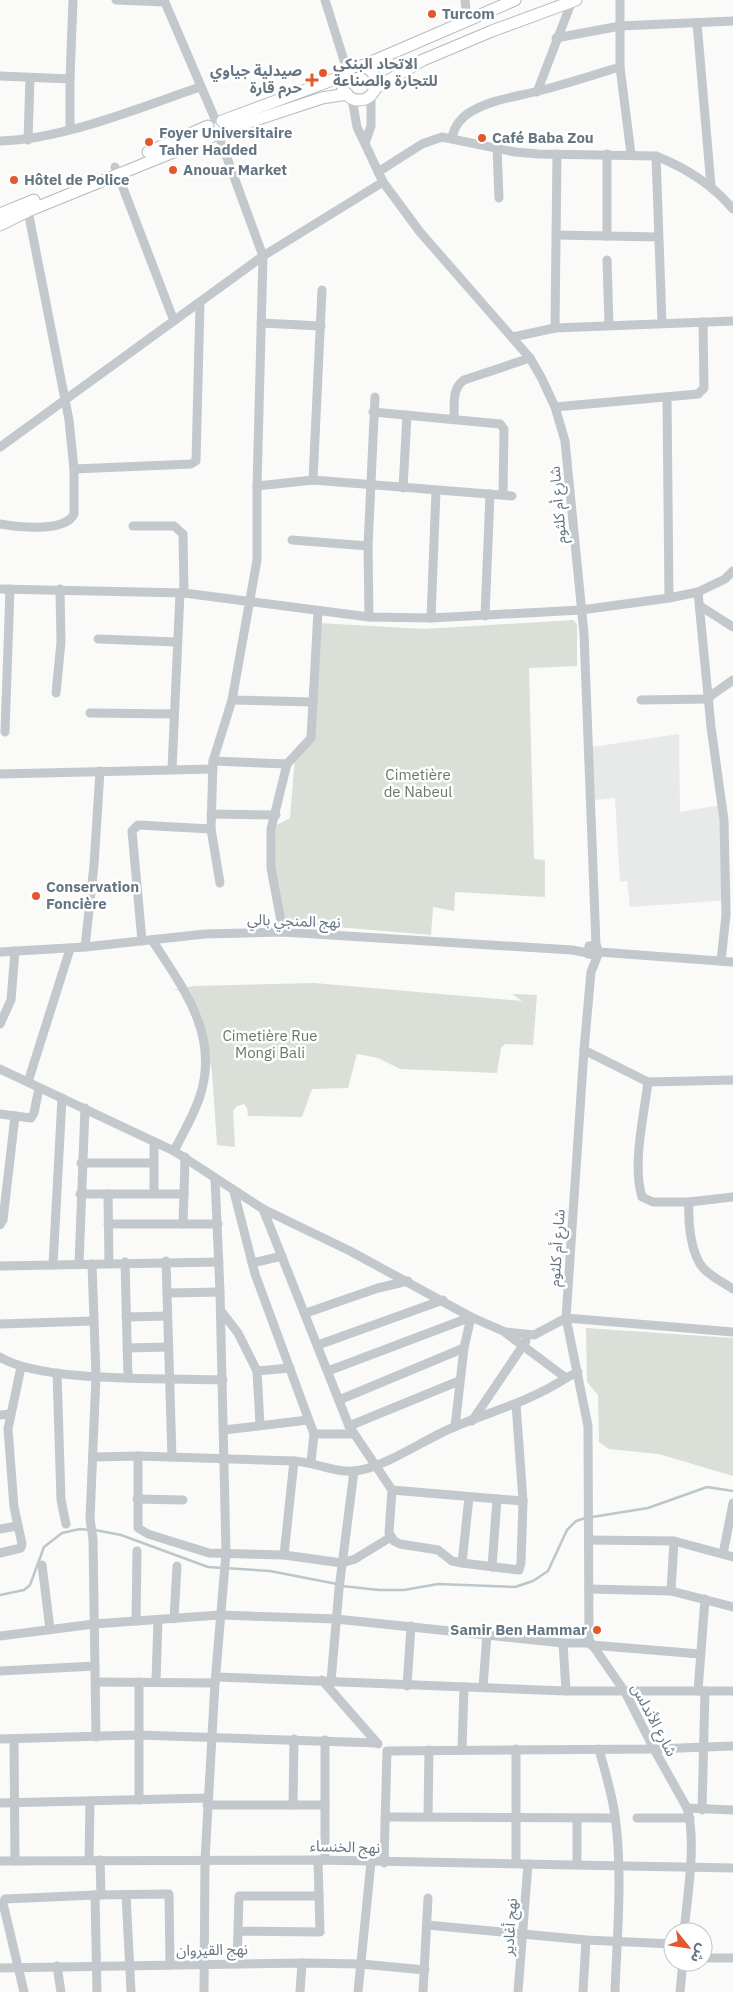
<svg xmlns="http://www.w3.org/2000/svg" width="733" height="1992" viewBox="0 0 733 1992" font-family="'IBM Plex Sans','Noto Sans Arabic',sans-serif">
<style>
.built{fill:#e8e9e9}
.green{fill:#dadfd7}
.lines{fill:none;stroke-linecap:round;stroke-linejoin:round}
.stream{stroke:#bbc7cb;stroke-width:2.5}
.major-casing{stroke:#b5babe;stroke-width:13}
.minor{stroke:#c3c8cc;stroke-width:9}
.major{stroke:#fff;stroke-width:11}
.poi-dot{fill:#e4572e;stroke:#fff;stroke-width:2}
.labels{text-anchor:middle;stroke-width:5;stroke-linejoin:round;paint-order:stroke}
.poi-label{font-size:15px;font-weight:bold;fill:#657683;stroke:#fff;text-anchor:start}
.street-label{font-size:15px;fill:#657683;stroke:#fff}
.park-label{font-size:15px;fill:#687a64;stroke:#fff}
</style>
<rect width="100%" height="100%" fill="#fafaf8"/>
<!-- built -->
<path class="built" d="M679,734L680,812L726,804L731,900L630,907L627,881L620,882L615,798L593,800L592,747Z"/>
<!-- green -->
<g class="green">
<path d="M573,620L577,624V666L529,668L534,859L545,860V897L455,892L454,911L433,907L431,935L302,924H283L271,860L276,831L273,827L290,818L295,758L312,741L318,623L424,629Z"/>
<path d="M314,983L522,1001L512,994L537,995L533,1045L505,1044L501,1048L497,1073L400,1069L378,1058L357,1054L348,1088L312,1089L302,1117L248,1116L247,1108L244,1104L237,1106L233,1111L235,1147L217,1145L212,1072L202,1018L189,990H172L194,986Z"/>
<path d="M586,1328L733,1338V1476L659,1454L609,1449L599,1442L598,1395L587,1382Z"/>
</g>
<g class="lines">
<!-- stream -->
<g class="stream">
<path d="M592,1517L648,1508L707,1487L733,1491"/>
<path d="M95,1530L121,1535L208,1567L270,1571L337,1584"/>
<path d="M342,1586L379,1590H404L438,1584L515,1587L533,1581L548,1571L567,1530L576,1521L586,1518"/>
<path d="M0,1595L24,1590L30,1585L44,1547L62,1533L80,1529L89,1530"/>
</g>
<defs>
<g id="major">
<path d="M362,66L515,0"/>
<circle cx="359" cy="83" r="17"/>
<path d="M374,89L423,60L492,31L576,0"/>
<path d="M222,121L343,76"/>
<path d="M225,130L322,98L347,94"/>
<path d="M148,152L208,126"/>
<path d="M0,214L34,200"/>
<path d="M0,225L28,211L213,136"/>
</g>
</defs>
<!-- major casing -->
<use href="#major" class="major-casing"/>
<!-- minor -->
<g class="minor">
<path d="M116,0L165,2"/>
<path d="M164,0L215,119"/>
<path d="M325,0L347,70"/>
<path d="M465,0L467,20"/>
<path d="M620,0V67L631,154"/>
<path d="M697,23L711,186"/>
<path d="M556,38L620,26L733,21"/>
<path d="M0,76L70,79V128"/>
<path d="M70,79L73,0"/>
<path d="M537,92L572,1"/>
<path d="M352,99L357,127L383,182L420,232L530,358L542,379L555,407L565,441L584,634L596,945"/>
<path d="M219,136L263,256L257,486V560L232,700L213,761L211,829L220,883"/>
<path d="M452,137C455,125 461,117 472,111C493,99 516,97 538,91C566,84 593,75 620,67"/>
<path d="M28,140L30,78"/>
<path d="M0,141C65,139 138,108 200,87"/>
<path d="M365,143L371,126V95"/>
<path d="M497,148L499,198"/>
<path d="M656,156L662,323"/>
<path d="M115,167L174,321"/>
<path d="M378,172L422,144L442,137L515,152L538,154L656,156C686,168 712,184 733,209"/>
<path d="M556,235L658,237"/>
<path d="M607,236V154"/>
<path d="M607,260L609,325"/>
<path d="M261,323L321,326"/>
<path d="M555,328L557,154"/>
<path d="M513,337L555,328L733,321"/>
<path d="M667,397L669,598"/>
<path d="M555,407L698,394L704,388L703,322"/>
<path d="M373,412L500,424L504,429L503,495"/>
<path d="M454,419C455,405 451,389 464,380L530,358"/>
<path d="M0,447L263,256L383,182"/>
<path d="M74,469L191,464L196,461L200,303"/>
<path d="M313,480L322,290"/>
<path d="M257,486L313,480L512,496"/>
<path d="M403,488L407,415"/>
<path d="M0,524C17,527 65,533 74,514V469L69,420L27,206"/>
<path d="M133,526H174L183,534L184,593"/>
<path d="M292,540L368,546"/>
<path d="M0,589L184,593L369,617L431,618L581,610L669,598L698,592L725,579L733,571"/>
<path d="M698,592L711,727L724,820L726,915L721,961"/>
<path d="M700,606L733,627"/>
<path d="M485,616L490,494"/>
<path d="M369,617L368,546L375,397"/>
<path d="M431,618L436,491"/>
<path d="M98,639L177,642"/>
<path d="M56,693L61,642L60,589"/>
<path d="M709,697L733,680"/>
<path d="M232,700L312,702"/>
<path d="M641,700L709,699"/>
<path d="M90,713L174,714"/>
<path d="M5,732L10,589"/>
<path d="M213,761L287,764"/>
<path d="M172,769L180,593"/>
<path d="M0,774L213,769"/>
<path d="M211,814L276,815"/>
<path d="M283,932L271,868V829L287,764L311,738L318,611"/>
<path d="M152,940C183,988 220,1035 200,1096C194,1115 183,1133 174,1151"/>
<path d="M142,941L132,831L138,825L211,829"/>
<path d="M85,947L94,865L100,771"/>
<path d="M0,952L85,947L205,934L283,932L572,950L588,953"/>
<path d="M599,952L733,962"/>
<path d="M596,955L588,954L589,946L596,945L599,952L591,972L584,1050L566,1318L588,1426L589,1640L625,1692L654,1749L687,1808C697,1841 687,1898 684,1932"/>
<path d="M0,1024L11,1000L15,951"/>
<path d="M584,1050L648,1082L733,1080"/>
<path d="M0,1069L174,1151L263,1209L350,1251L471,1317L503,1331L566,1378L578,1372"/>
<path d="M28,1082L70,949"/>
<path d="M648,1082C644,1116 632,1164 642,1197L653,1202H689C688,1221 690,1254 704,1269C712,1277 724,1283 733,1289"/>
<path d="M0,1114L31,1118L34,1113L39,1088"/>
<path d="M81,1163H154"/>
<path d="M215,1178L220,1292L226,1553L215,1683"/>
<path d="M234,1192L255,1274L314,1434L311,1462"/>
<path d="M154,1193V1142"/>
<path d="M80,1194H184L185,1157"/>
<path d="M108,1194L109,1263"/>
<path d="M689,1202L733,1197"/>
<path d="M263,1209L349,1426L392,1490L523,1501"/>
<path d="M108,1224H218"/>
<path d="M183,1224L184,1194"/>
<path d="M0,1225L3,1220L15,1116"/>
<path d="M166,1261L172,1457"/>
<path d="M125,1262L128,1377"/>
<path d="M252,1263L282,1256"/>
<path d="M79,1264L85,1108"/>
<path d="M92,1264L96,1376L90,1519L93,1539L96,1737"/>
<path d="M53,1265L62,1098"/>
<path d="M0,1266L219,1262"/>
<path d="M168,1293L220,1292"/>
<path d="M221,1311L238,1333L257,1371"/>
<path d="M306,1313L378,1288L408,1281"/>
<path d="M126,1317L167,1316"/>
<path d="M0,1324L93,1321"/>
<path d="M506,1332L534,1335L566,1318L733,1332"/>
<path d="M318,1345L443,1300"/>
<path d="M127,1348L168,1347"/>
<path d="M0,1357C41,1383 170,1378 223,1380"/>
<path d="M328,1371L471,1317"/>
<path d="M57,1373L61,1500L66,1524"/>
<path d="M339,1400L464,1348"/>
<path d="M0,1415L10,1414"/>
<path d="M472,1421L526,1341"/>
<path d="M260,1425L257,1371L290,1368"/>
<path d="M349,1426L459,1381"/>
<path d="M455,1427L464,1348L471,1317"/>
<path d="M224,1430L308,1420"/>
<path d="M314,1434H354"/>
<path d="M138,1456V1528L148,1534L209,1553L284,1555L342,1563L355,1559L391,1537"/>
<path d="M94,1457L138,1456L294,1461C316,1462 338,1475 361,1470C388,1465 427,1438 454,1427C492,1411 531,1401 566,1378"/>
<path d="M392,1490L389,1533L394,1541L400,1544L438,1550L452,1561L462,1563L519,1570L521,1563L523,1501L516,1404"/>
<path d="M137,1499L183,1500"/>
<path d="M0,1529L17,1526"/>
<path d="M589,1540L674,1541L733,1557"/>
<path d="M0,1553L21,1548L22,1544L14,1507L8,1429L21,1367"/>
<path d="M723,1554L733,1503"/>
<path d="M284,1555L294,1461"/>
<path d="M462,1563L469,1497"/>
<path d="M42,1565L50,1629"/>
<path d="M492,1567L497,1499"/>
<path d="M589,1589L671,1591L733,1607"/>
<path d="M671,1591L674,1541"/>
<path d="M174,1619L177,1566"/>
<path d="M136,1621L137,1551"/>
<path d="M0,1636L94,1624L220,1615L336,1619L563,1643H590"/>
<path d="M563,1643L566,1691"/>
<path d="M591,1645L700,1654"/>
<path d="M0,1671L95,1666"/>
<path d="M217,1677L566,1691H733"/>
<path d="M322,1680L378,1744"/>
<path d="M156,1681L158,1620"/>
<path d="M331,1681L339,1589L354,1471"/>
<path d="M96,1682L215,1683L205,1860L204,1992"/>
<path d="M139,1682V1800"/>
<path d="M407,1686L411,1626"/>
<path d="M483,1687L487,1634"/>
<path d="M698,1691L705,1599"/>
<path d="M0,1739L138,1735L377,1743"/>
<path d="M14,1739L15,1861"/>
<path d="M599,1749C605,1772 612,1793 615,1816C623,1874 617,1934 615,1992"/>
<path d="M462,1750L464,1687"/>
<path d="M0,1803L207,1798"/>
<path d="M207,1805H325"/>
<path d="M293,1805L294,1739"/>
<path d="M687,1808L733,1810"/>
<path d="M702,1810L705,1691"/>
<path d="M428,1816L429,1750"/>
<path d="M385,1817L615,1818"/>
<path d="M637,1818H690"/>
<path d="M89,1860L90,1801"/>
<path d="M100,1860L101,1895"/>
<path d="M318,1860L319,1896"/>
<path d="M325,1860V1740"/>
<path d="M0,1861L318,1860L733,1868"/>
<path d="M384,1863L387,1751L654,1749L733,1746"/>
<path d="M516,1863V1749"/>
<path d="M577,1863V1818"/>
<path d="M95,1895L97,1992"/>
<path d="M126,1895L131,1992"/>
<path d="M427,1925L586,1940L673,1944"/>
<path d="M703,1958H733"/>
<path d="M237,1964L239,1896H319L320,1932L238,1931"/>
<path d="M57,1966L61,1992"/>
<path d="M0,1968L302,1963L361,1964L425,1970"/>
<path d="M24,1992L3,1903L5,1899L95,1895L169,1894L170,1965"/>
<path d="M300,1992L302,1963"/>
<path d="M358,1992L371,1862"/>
<path d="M423,1992L428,1898"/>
<path d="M518,1992L528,1864"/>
<path d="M583,1992L586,1940"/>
<path d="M680,1992L683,1962"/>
</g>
<!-- major -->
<use href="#major" class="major"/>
</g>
<!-- markers -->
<g class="poi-dot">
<circle cx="432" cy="14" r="5"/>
<circle cx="323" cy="73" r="5"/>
<path d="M309.5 72.5h5v5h5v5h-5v5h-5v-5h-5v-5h5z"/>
<circle cx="482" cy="138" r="5"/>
<circle cx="149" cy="142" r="5"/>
<circle cx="173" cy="170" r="5"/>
<circle cx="14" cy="180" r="5"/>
<circle cx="36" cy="896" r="5"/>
<circle cx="597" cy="1630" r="5"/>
</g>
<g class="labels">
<!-- poi labels -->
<g class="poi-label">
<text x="442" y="19">Turcom</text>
<text x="333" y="69">الاتحاد البنكي<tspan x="333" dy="17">للتجارة والصناعة</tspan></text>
<text x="302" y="76" text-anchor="end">صيدلية جياوي<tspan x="302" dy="17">حرم قارة</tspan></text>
<text x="159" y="138">Foyer Universitaire<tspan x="159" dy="17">Taher Hadded</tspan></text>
<text x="492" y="143">Café Baba Zou</text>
<text x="183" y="175">Anouar Market</text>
<text x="24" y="185">Hôtel de Police</text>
<text x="46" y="892">Conservation<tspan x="46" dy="17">Foncière</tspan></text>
<text x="587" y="1635" text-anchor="end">Samir Ben Hammar</text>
</g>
<!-- street labels -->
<g class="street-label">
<text transform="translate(558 505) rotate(-95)" y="5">شارع أم كلثوم</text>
<text transform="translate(294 921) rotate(2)" y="5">نهج المنجي بالي</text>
<text transform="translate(557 1248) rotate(-86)" y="5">شارع أم كلثوم</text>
<text transform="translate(654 1720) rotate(62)" y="5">شارع الأندلس</text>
<text transform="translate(345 1847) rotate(2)" y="5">نهج الخنساء</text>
<text transform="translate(510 1927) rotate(-86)" y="5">نهج أغادير</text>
<text transform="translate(212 1950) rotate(-1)" y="5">نهج القيروان</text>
</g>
<!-- park labels -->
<g class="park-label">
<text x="418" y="780">Cimetière<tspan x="418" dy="17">de Nabeul</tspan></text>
<text x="270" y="1041">Cimetière Rue<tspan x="270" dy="17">Mongi Bali</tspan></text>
</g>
</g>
<!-- north arrow -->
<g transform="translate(688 1947) rotate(120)"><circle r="24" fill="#ffffff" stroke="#c1c8cd"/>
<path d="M0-4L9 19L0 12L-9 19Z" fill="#e4572e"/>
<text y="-8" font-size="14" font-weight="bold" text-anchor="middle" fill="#657683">ش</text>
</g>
</svg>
